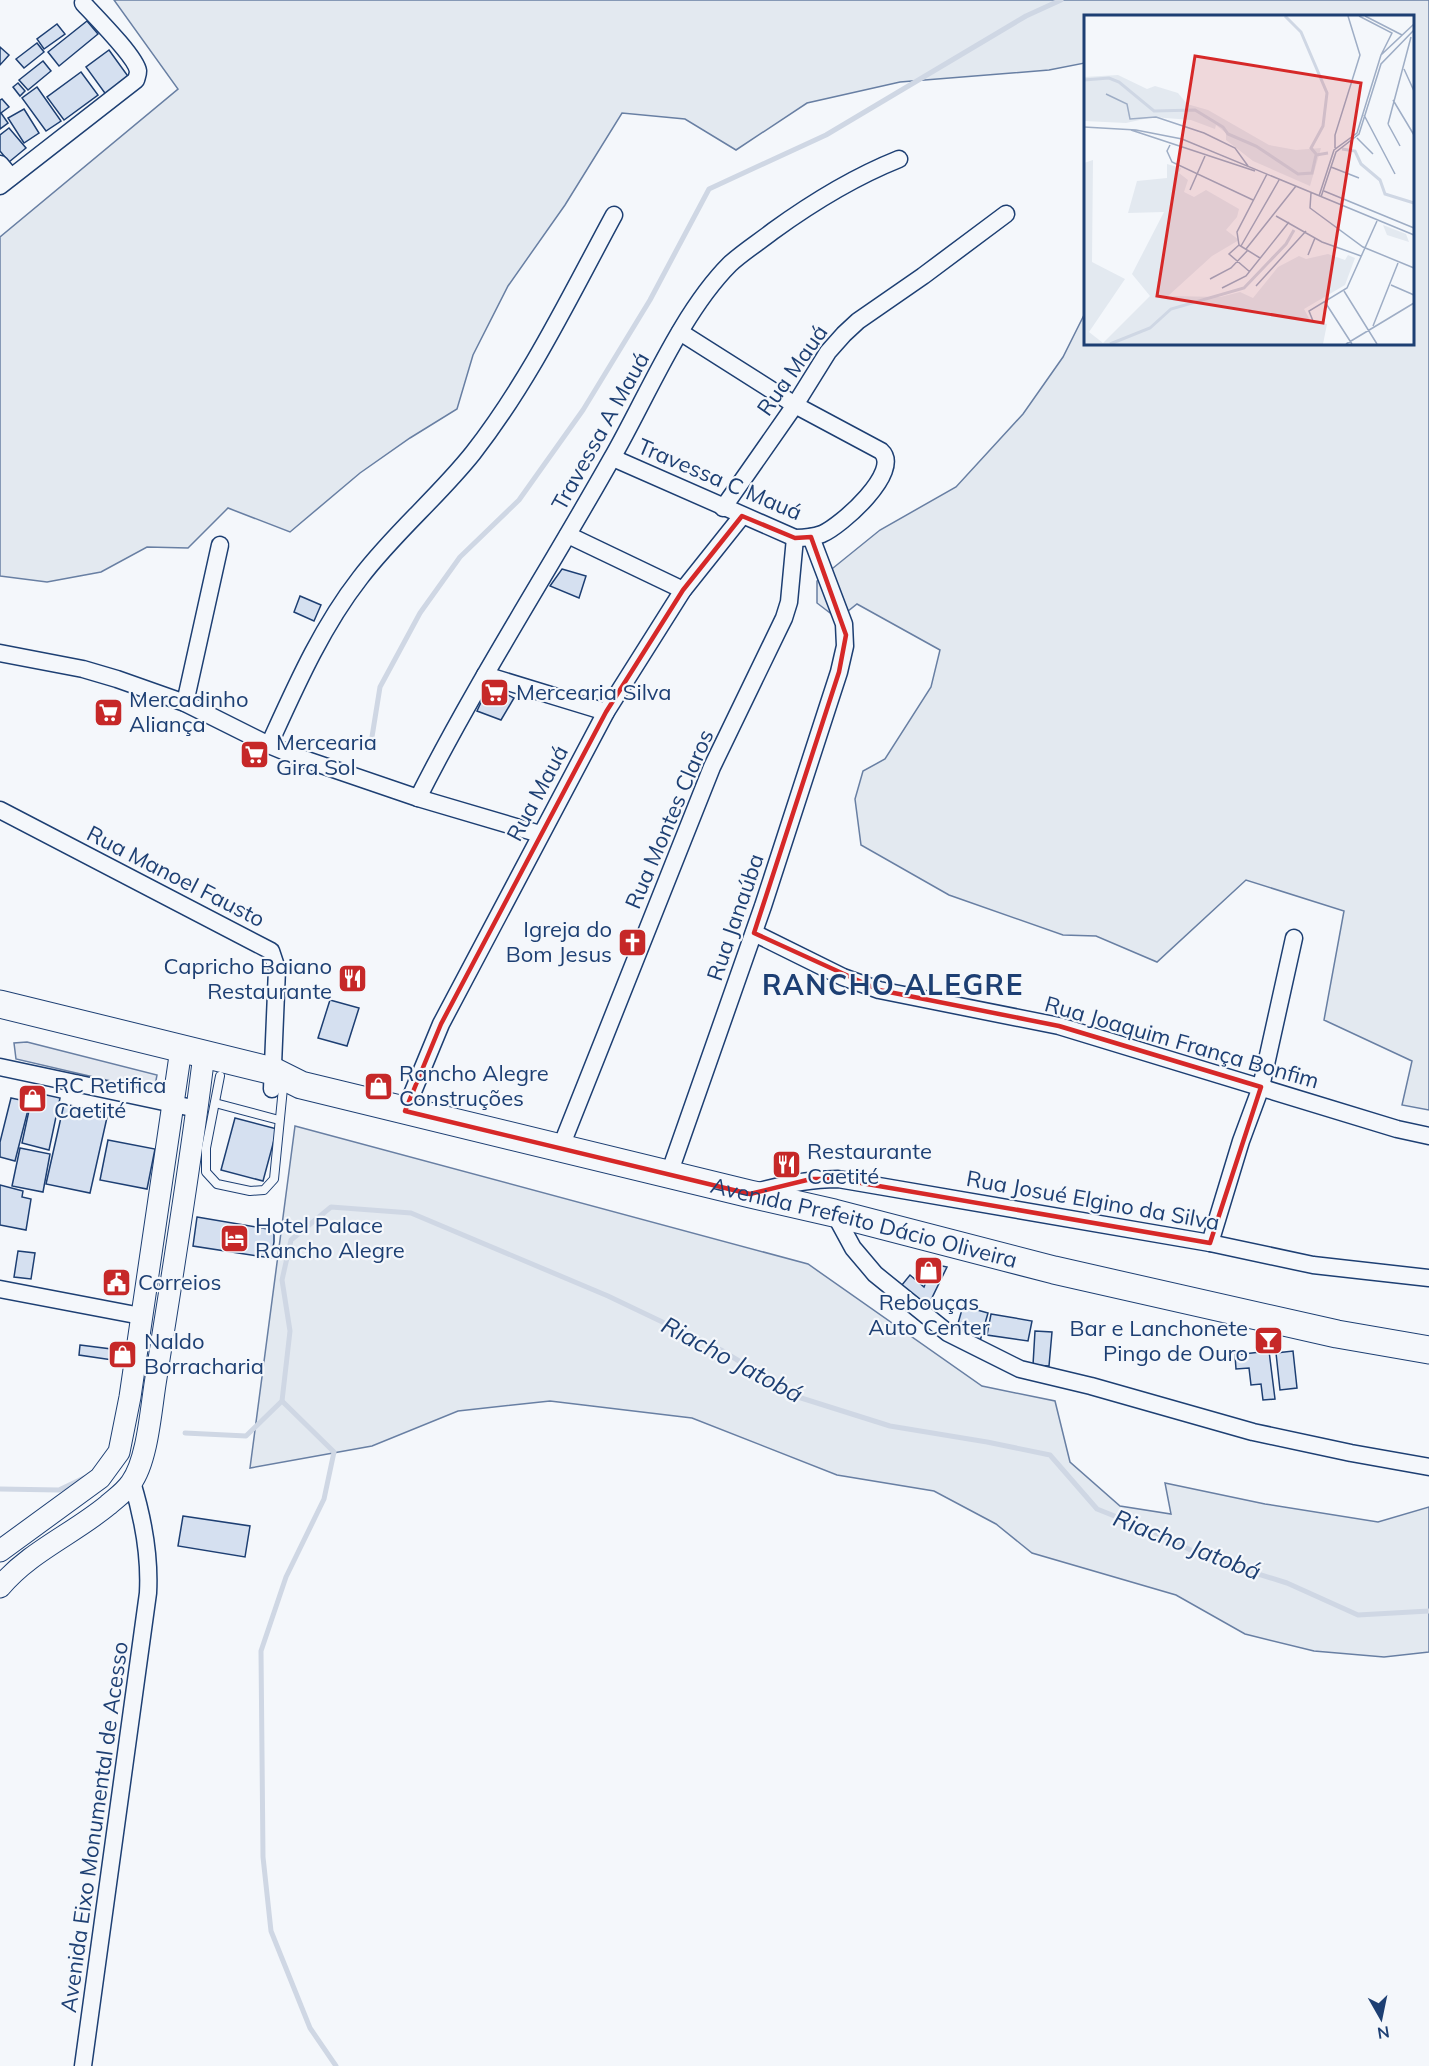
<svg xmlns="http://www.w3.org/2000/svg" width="1429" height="2066" viewBox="0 0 1429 2066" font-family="Mulish,sans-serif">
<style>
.green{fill:#e3e9f0;stroke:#687fa3;stroke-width:1.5}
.parking{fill:#e3e8f0;stroke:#687fa3;stroke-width:1.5}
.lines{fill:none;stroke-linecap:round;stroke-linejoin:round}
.stream{stroke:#cfd7e4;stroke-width:5}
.building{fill:#d5e0f0;stroke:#1d3f73;stroke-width:1.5}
.service-casing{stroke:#1d3f73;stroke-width:10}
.minor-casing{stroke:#1d3f73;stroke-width:19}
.tertiary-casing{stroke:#1d3f73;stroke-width:23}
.primary-casing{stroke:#1d3f73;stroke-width:29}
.service{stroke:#f4f7fb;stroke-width:8}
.minor{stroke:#f4f7fb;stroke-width:16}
.tertiary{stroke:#f4f7fb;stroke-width:21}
.primary{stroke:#f4f7fb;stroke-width:27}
.marked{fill:none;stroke:#d62828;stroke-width:4.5;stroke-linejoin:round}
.labels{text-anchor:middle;stroke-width:4.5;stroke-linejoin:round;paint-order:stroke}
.street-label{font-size:22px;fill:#1d3f73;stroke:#f4f7fb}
.poi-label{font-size:22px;fill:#1d3f73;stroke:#f4f7fb;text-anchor:start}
.water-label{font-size:24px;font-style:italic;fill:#1d3f73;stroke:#f4f7fb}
.district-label{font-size:28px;font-weight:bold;letter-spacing:1.5px;fill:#1d3f73;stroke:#f4f7fb}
.inset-river{fill:none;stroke:#cfd7e4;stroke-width:3}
.inset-road{fill:none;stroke:#9eadc5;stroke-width:1.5}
.view{fill:#d62828;fill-opacity:0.15;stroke:#d62828;stroke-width:3}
.inset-edge{fill:none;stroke:#1d3f73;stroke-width:3}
</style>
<rect width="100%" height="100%" fill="#f4f7fb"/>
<!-- green -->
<g class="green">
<path d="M114,0H1429V1110L1402,1105L1412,1061L1324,1020L1344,911L1246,880L1157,962L1096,936L1063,935L949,895L861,845L855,799L863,771L885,759L931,687L940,650L857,604L838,619L817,603V581L880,530L956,487L1023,414L1063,357L1085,313L1086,344H1412V16H1344L1345,15L1335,16H1086L1085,63L1049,70L900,82L807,103L736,150L685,119L622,113L565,205L508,286L473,355L457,409L410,438L360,473L290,532L228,508L188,548L147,547L101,572L47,582L0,576V237L178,89Z"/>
<path d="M295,1126L808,1264L982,1386L1055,1401L1070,1462L1120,1506L1171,1514L1165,1483L1265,1504L1378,1522L1429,1507V1652L1384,1657L1314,1651L1245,1634L1176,1595L1032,1553L996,1524L934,1491L837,1475L692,1418L550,1401L458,1411L372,1446L250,1468Z"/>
</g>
<!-- parking -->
<path class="parking" d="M27,1042L157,1075L154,1091L16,1059L14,1043Z"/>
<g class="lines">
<!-- stream -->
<g class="stream">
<path d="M371,743L380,687L420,613L460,557L519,500L583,410L650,300L709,189L826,135L1026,16L1061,0"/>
<path d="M282,1401L334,1452L324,1499L286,1577L261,1651L263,1857L271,1931L310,2028L336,2066"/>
<path d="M185,1433L246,1436L282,1401L290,1331L282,1280L291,1240L331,1207L411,1213L608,1296L721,1350L798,1397L890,1426L987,1442L1050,1455L1097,1509L1152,1531L1207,1558L1287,1583L1358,1615L1429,1611"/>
<path d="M0,1489L59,1490L84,1478"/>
</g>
</g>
<!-- building -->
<g class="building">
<path d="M87,21L98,34L59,66L48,52Z"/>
<path d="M57,24L65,34L44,49L37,39Z"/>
<path d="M37,43L44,52L24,68L16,59Z"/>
<path d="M0,47L9,55L0,65Z"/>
<path d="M109,50L130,79L107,96L86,67Z"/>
<path d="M43,61L51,71L28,90L19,80Z"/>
<path d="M81,72L98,95L64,120L47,97Z"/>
<path d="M18,83L25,91L20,96L13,87Z"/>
<path d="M37,87L61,121L46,131L22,98Z"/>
<path d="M2,99L9,107L1,113L8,123L0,129V100Z"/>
<path d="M24,109L39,133L24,143L8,118Z"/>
<path d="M9,128L26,148L9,162L0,151V135Z"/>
<path d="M562,569L586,576L579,598L550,586Z"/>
<path d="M300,596L321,605L314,621L294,612Z"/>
<path d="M491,689H496L514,698L501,720L477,711L484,696Z"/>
<path d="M330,1000L359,1008L347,1046L318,1038Z"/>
<path d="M33,1092L60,1098L49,1150L22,1143Z"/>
<path d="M11,1098L30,1102L15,1161L0,1157V1142Z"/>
<path d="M64,1104L108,1113L90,1193L46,1184Z"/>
<path d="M235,1118L277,1129L263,1181L221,1170Z"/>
<path d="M108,1140L155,1149L147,1189L100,1180Z"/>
<path d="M20,1148L50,1154L43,1192L12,1186Z"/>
<path d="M0,1185L23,1191L22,1197L31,1199L26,1230L0,1225Z"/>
<path d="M197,1217L274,1230V1242L271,1258L193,1246Z"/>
<path d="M18,1251L35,1253L31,1279L14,1277Z"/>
<path d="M933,1264L947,1267L925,1312L897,1291L910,1275L924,1287Z"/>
<path d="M963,1306L988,1313L980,1341L955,1334Z"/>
<path d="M991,1314L1032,1321L1028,1341L987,1335Z"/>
<path d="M1035,1331L1052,1332L1049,1366L1033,1365Z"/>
<path d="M80,1345L127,1351L126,1362L79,1355Z"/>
<path d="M1269,1351L1275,1399L1263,1400L1261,1384L1251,1385L1249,1368L1236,1369L1235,1355Z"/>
<path d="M1293,1351L1297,1388L1280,1390L1276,1353Z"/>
<path d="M183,1516L250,1526L245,1557L178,1546Z"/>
</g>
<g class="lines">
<defs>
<g id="service">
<path d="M220,1076L206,1148V1172L217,1184L250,1191L264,1190L274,1179L283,1088"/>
<path d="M215,1103L279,1120"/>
</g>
<g id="minor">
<path d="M0,164L11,177"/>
<path d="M0,186L136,80C137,76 138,75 138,71C136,57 94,15 83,3"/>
<path d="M613,458L795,538C804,538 814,537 822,534C841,526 903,471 881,451L795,405L680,332"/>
<path d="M723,508L795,405L828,352L844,334L858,321L923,276L1006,214"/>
<path d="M568,535L683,590"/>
<path d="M0,653L83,669L117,679L185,703L269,745L298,757L418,798L540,834"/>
<path d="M485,675L606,712"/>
<path d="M185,703L220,545"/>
<path d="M269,745C295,688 321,628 360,578C394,533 438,497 473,453C530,380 570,296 614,215"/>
<path d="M418,798C477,681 548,572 612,458C647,397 681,313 730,264C743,252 759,242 773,231C813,202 854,177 899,159"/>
<path d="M0,810L271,951L277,969L272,1089"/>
<path d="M754,933L843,977L879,990L1059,1026L1397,1129L1429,1136"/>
<path d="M0,1067L197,1109"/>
<path d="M405,1111L441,1024L606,712L683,590L742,516"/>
<path d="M560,1149L712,767L784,618L789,602L795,538"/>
<path d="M669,1174L763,906L839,672L845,646L844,624L811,537"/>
<path d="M756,1192C784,1184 809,1179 838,1179L1210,1243L1313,1265L1429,1278"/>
<path d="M834,1213L853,1248L875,1274L948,1333L1020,1369L1091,1386L1253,1432L1351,1453L1429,1467"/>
<path d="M1210,1243L1241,1141L1261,1087L1294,938"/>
<path d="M0,1289L141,1316"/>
<path d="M83,2066L148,1593C150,1556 143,1518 132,1482"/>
</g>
<g id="tertiary">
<path d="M0,1551L100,1478L119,1452L130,1397L181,1049"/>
<path d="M0,1587C29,1552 73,1534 108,1505C116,1498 125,1492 131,1483C148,1460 151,1407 156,1378C173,1271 191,1162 204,1054"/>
</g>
<g id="primary">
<path id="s1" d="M0,1004L273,1071L301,1085L750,1194L834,1213L1054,1270L1337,1334L1429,1350"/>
</g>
</defs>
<!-- service casing -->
<use href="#service" class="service-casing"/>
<!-- minor casing -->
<use href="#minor" class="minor-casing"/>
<!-- tertiary casing -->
<use href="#tertiary" class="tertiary-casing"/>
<!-- primary casing -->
<use href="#primary" class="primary-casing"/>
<!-- service -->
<use href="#service" class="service"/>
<!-- minor -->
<use href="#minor" class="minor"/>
<!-- tertiary -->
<use href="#tertiary" class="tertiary"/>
<!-- primary -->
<use href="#primary" class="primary"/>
</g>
<!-- marked area -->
<path class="marked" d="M742,516L795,538L811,537L846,635L839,672L754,933L879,990L1059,1026L1261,1087L1210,1243L838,1179H811L750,1194L405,1111L441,1024L606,712L683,590Z"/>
<!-- icons -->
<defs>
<symbol id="supermarket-square" viewBox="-11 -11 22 22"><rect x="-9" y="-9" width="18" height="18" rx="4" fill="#c62828" stroke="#f4f7fb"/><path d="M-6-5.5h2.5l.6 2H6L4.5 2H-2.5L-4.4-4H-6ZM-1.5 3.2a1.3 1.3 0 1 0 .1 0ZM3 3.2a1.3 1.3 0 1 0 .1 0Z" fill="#fff"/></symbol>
<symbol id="church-square" viewBox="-11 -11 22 22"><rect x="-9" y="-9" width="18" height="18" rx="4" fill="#c62828" stroke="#f4f7fb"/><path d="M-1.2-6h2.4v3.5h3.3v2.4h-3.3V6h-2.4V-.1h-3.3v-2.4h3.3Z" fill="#fff"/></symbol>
<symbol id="restaurant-square" viewBox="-11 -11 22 22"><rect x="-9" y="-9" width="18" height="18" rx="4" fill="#c62828" stroke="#f4f7fb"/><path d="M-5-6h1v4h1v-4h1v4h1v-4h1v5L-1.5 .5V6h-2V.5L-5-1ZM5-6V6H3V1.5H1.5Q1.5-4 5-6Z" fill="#fff"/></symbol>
<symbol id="shop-square" viewBox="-11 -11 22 22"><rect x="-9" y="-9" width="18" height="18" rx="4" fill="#c62828" stroke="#f4f7fb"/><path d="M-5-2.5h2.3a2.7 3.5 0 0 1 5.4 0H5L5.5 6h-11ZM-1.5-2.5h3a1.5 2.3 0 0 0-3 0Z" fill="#fff"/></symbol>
<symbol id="hotel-square" viewBox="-11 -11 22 22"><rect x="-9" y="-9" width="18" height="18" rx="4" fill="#c62828" stroke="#f4f7fb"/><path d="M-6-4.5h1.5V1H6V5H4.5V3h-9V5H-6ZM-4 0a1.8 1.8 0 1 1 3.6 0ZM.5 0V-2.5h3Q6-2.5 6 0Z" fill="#fff"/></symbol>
<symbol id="civic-square" viewBox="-11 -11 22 22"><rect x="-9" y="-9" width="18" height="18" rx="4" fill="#c62828" stroke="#f4f7fb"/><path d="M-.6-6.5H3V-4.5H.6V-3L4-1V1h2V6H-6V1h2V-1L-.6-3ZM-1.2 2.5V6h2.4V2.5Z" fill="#fff"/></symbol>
<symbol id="bar-square" viewBox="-11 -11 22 22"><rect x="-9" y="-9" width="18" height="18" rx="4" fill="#c62828" stroke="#f4f7fb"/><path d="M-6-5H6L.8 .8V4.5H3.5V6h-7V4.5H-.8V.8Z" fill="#fff"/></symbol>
</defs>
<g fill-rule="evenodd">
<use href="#supermarket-square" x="478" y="676" width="33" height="33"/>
<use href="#supermarket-square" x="92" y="696" width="33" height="33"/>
<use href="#supermarket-square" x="238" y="738" width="33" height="33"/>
<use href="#church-square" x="616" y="926" width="33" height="33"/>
<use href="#restaurant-square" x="336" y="962" width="33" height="33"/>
<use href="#shop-square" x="362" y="1070" width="33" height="33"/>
<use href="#shop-square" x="16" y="1082" width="33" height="33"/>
<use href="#restaurant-square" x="770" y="1148" width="33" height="33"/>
<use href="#hotel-square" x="218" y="1222" width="33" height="33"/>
<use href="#shop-square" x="912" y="1254" width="33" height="33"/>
<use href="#civic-square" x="100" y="1266" width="33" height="33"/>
<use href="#bar-square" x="1252" y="1324" width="33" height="33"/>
<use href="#shop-square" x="106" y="1338" width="33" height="33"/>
</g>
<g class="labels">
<!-- street labels -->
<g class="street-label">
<text transform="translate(792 370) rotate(-55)" y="8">Rua Mauá</text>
<text transform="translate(600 431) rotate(-61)" y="8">Travessa A Mauá</text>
<text transform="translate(720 479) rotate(23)" y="8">Travessa C Mauá</text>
<text transform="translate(537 793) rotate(-62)" y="8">Rua Mauá</text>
<text transform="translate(669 819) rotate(-67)" y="8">Rua Montes Claros</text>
<text transform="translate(176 876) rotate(27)" y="8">Rua Manoel Fausto</text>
<text transform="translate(735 917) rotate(-71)" y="8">Rua Janaúba</text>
<text transform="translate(1182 1042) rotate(16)" y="8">Rua Joaquim França Bonfim</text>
<text transform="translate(1093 1200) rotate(10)" y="8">Rua Josué Elgino da Silva</text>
<text dy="8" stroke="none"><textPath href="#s1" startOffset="892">Avenida Prefeito Dácio Oliveira</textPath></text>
<text transform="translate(94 1827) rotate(-82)" y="8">Avenida Eixo Monumental de Acesso</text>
</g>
<!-- poi labels -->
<g class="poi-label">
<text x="516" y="700">Mercearia Silva</text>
<text x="129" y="707">Mercadinho<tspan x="129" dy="25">Aliança</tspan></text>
<text x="276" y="750">Mercearia<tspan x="276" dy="25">Gira Sol</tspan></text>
<text x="612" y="937" text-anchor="end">Igreja do<tspan x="612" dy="25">Bom Jesus</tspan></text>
<text x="332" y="974" text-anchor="end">Capricho Baiano<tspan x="332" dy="25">Restaurante</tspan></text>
<text x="399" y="1081">Rancho Alegre<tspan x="399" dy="25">Construções</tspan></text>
<text x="54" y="1093">RC Retifica<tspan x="54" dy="25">Caetité</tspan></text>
<text x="807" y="1159">Restaurante<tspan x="807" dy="25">Caetité</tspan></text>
<text x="255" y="1233">Hotel Palace<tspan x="255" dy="25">Rancho Alegre</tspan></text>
<text x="138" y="1290">Correios</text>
<text x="929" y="1310" text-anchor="middle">Rebouças<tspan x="929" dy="25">Auto Center</tspan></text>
<text x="1248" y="1336" text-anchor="end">Bar e Lanchonete<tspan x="1248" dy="25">Pingo de Ouro</tspan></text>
<text x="144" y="1349">Naldo<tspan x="144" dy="25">Borracharia</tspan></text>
</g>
<!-- water labels -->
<g class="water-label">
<text transform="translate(732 1360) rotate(28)" y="8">Riacho Jatobá</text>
<text transform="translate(1187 1545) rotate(21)" y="8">Riacho Jatobá</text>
</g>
<!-- district labels -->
<g class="district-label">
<text x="893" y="995">RANCHO ALEGRE</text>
</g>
</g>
<!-- overview -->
<g transform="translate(1084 15)">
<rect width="330" height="330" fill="#f4f7fb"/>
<path d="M34,60L63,74L71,71L94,78L103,89L124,95L185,130L212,135L237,133L226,171L169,146L142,125V118L132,110L131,114L107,105L69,102L42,108L0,106V62ZM9,145L8,247L41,264L5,317L19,328L66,281L48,259L80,197L44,198L53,166L83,163V149L97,153L95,158L104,165L100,177L110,182L122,175L155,194L153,202L142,215L155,225L128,241L84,281L136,282L156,277L169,283L194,252L215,241L222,244L244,239L261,245L264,240L271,243L261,270L220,294L227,307L243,309L239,329H0V148ZM299,210L322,219L325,227L303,220Z" fill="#e3e9f0"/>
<path class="inset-river" d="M201,1L217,17L243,78L239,111L227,133L232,139M0,65L25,63L35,67L70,96L111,95L139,112L144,119L172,131L214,159L228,158L232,140L244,138M258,134L271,136L277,149L296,165L301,179L330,188M26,329L66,313L87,294L160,273L202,229L210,215"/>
<path class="inset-road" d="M275,1L308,18L297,40M281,1L318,20M320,54L330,76M22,79L43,89L46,104L72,102L120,118L151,133L164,151M309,85L330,120M280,100L311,159M304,109L327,22M304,109L316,131M0,112L52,115L98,124L330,220M47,115L171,156M273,123L289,139M86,130L83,136L88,147L169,185M251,133V120L276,40L264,1M247,152L275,163M106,175L121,141M240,176L330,213M227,178L226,193L279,232L330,253M235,181L250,135L273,118L297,40L330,9M237,182L252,137L275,119L297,49L330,15M192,201L238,227L277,241M155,230L153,217L183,159M155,230L145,239L166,257M155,230L176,243M157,231L195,165M162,234L212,171M224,240L231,223M126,264L147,253L164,235M307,270L330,280M172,271L222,216M138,273L162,261L205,207M260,276L293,329M241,287L268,329M229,306L225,296L263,273L293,206M289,311L314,248M262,329L330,288"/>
<path class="view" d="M111,41L277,68L239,308L73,281Z"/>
<rect width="330" height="330" class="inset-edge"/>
</g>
<!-- north arrow -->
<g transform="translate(1381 2018) rotate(171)" stroke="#f4f7fb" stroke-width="4.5" paint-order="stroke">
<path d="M0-4.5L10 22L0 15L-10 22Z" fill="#1d3f73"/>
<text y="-9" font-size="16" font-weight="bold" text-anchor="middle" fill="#1d3f73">N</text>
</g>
</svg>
